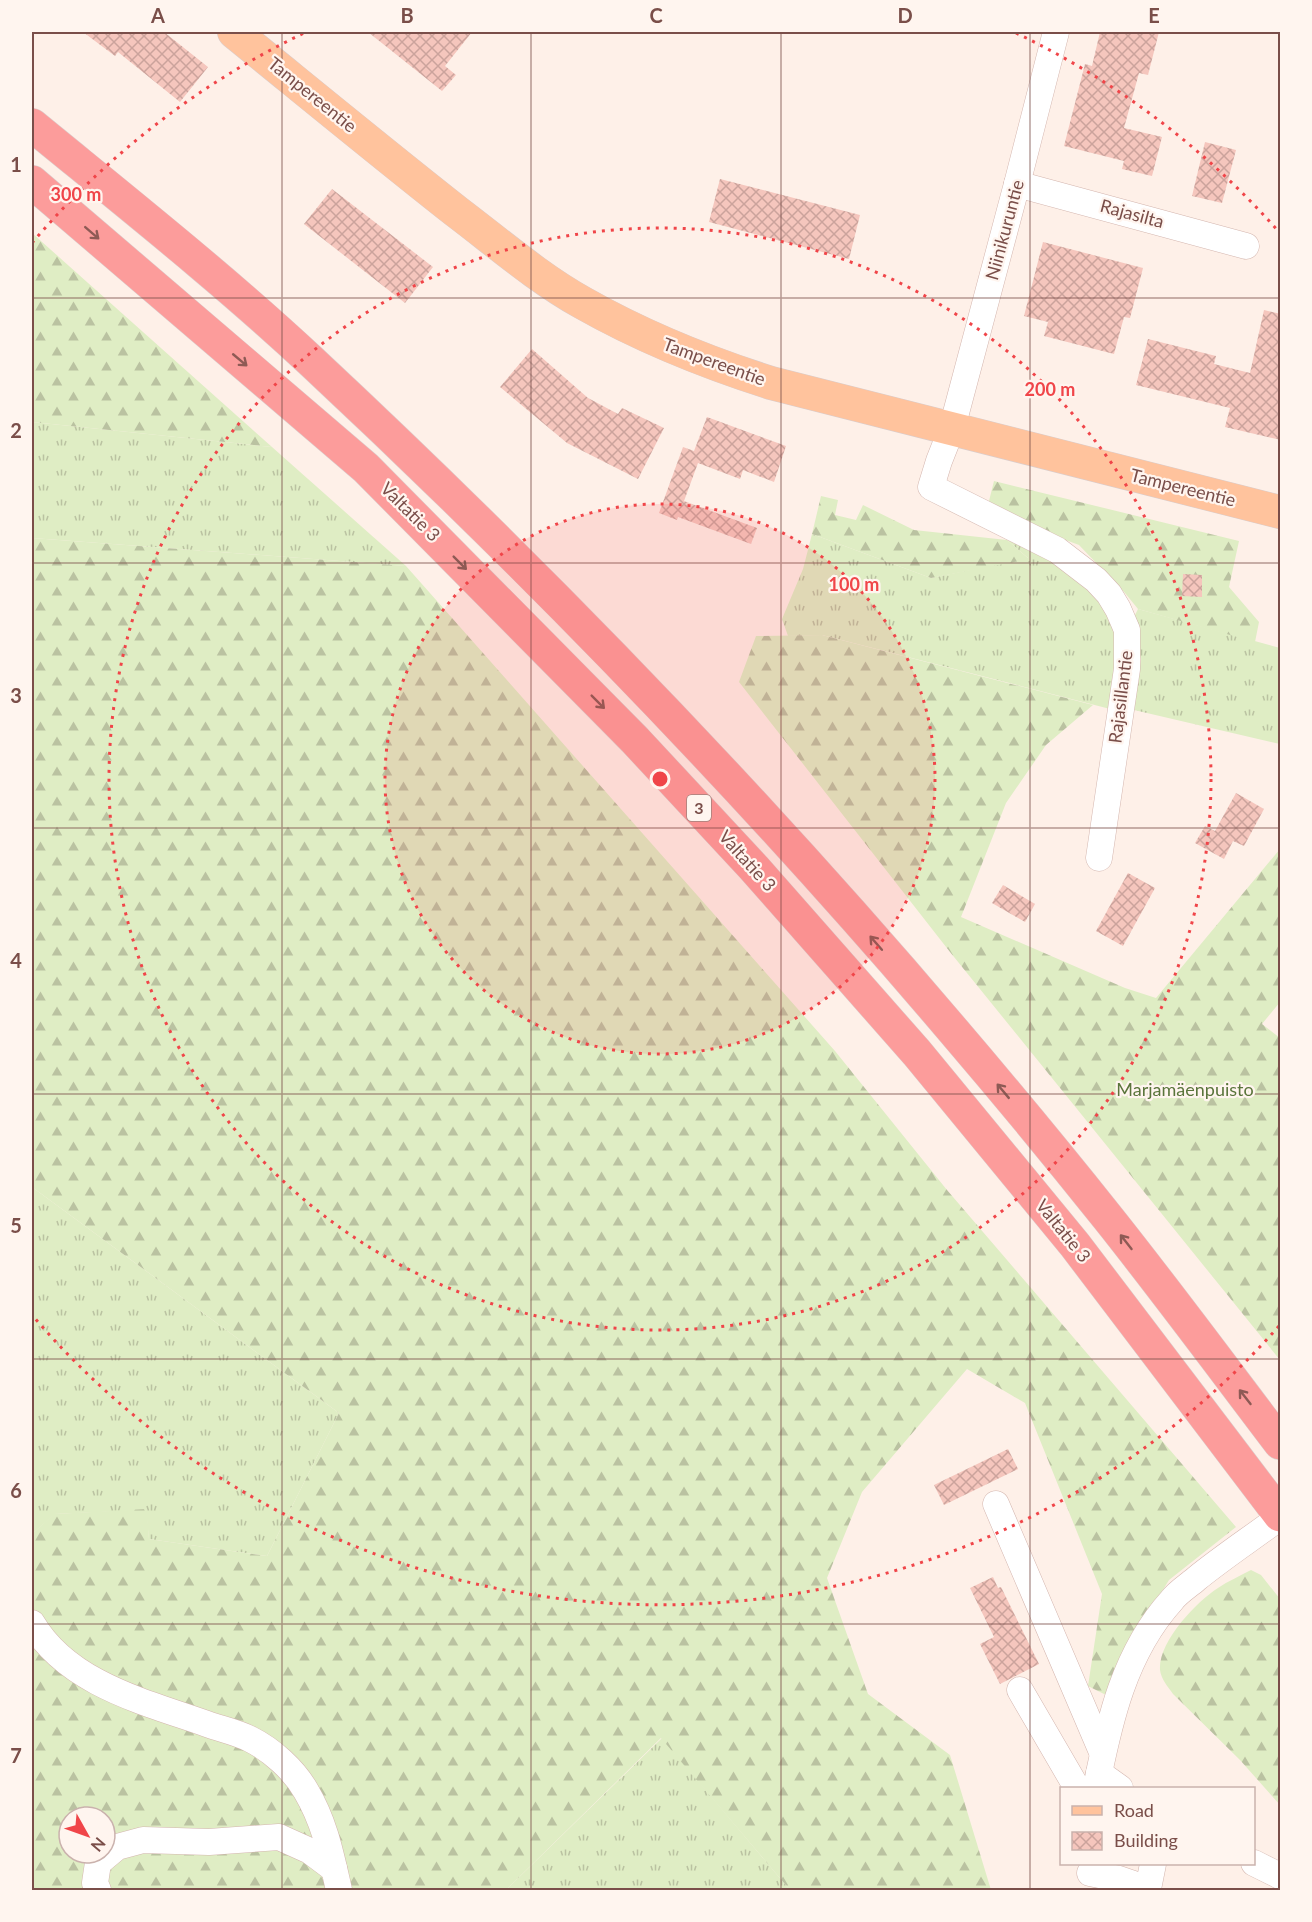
<svg xmlns="http://www.w3.org/2000/svg" width="1312" height="1922" viewBox="0 0 1312 1922" font-family="Lato,sans-serif">
<style>
.grass{fill:url(#grass-tufts)}
.forest{fill:url(#forest-firs);fill-rule:evenodd}
.building{fill:url(#building-cross-hatch)}
.lines{fill:none;stroke-linecap:round;stroke-linejoin:round}
.minor-casing{stroke:#d4b6af;stroke-width:27}
.major-casing{stroke:#dacdcc;stroke-width:34}
.highway-casing{stroke:#dacdcc;stroke-width:34}
.minor{stroke:#fff;stroke-width:26}
.major{stroke:#ffc39d;stroke-width:33}
.highway{stroke:#fc9c9b;stroke-width:33}
.oneway{stroke:#8e5a55}
.grid{fill:none;stroke:#7a4e49;stroke-width:1.5;stroke-opacity:0.55}
.ring{fill:none;stroke:#f04549;stroke-width:3;stroke-dasharray:3 6}
.labels{text-anchor:middle;stroke-width:4.5;stroke-linejoin:round;paint-order:stroke}
.shield{fill:#fff5ef;stroke:#a2807b;stroke-width:1.5}
.shield-label{font-size:16px;font-weight:bold;fill:#7a4e49}
.street-label{font-size:18px;fill:#7a4e49;stroke:#fff5ef}
.park-label{font-size:18px;fill:#5a753b;stroke:#fff5ef}
.centre{fill:#f04549;stroke:#fff5ef;stroke-width:3}
.ring-label{font-size:18px;text-anchor:middle;font-weight:bold;fill:#f04549;stroke:#fff5ef;stroke-width:4.5;stroke-linejoin:round;paint-order:stroke}
.neatline{fill:none;stroke:#7a4e49;stroke-width:2}
.grid-label{font-size:20px;text-anchor:middle;font-weight:bold;fill:#7a4e49}
</style>
<defs>
<pattern id="grass-tufts" width="24" height="20" patternUnits="userSpaceOnUse" patternTransform="scale(1.5)"><rect width="24" height="20" fill="#dfedc4"/><path d="M3 7l-1-3M5 7V3M7 7l1-3M15 17l-1-3M17 17v-4M19 17l1-3" fill="none" stroke="#bac2a1"/></pattern>
<pattern id="forest-firs" width="22" height="20" patternUnits="userSpaceOnUse" patternTransform="scale(1.5)"><rect width="22" height="20" fill="#dfedc4"/><path d="M5 1l3.5 6h-7zM16 11l3.5 6h-7z" fill="#bac2a1"/></pattern>
<pattern id="building-cross-hatch" width="8" height="8" patternUnits="userSpaceOnUse" patternTransform="scale(1.5)"><rect width="8" height="8" fill="#f5c6bd"/><path d="M0 0l8 8M0 8l8-8" fill="none" stroke="#cba39c"/></pattern>
</defs>
<rect width="100%" height="100%" fill="#fef0e8"/>
<!-- grass -->
<g class="grass">
<path d="M32,422L272,447L406,566L32,538Z"/>
<path d="M812,534L931,578L1028,558L1007,540L1054,557L1093,589L1116,623L1114,710L822,635L788,636L782,619L803,569Z"/>
<path d="M1138,609L1280,648V744L1134,710L1141,659L1131,623Z"/>
<path d="M32,1187L339,1413L267,1556L149,1539L146,1510L55,1514L32,1534Z"/>
<path d="M662,1738L790,1890H506Z"/>
</g>
<!-- forest -->
<g class="forest">
<path d="M32,233L272,447L32,422Z"/>
<path d="M994,481L1239,541L1229,587L1259,622L1255,642L1138,609L1125,593L1079,545L1004,517L989,501Z"/>
<path d="M821,496L838,500L835,515L856,520L863,505L914,530L1007,540L1029,559L931,578L812,534Z"/>
<path d="M32,538L406,566L835,1051L947,1190L1236,1527L1169,1580L1133,1639L1106,1695L1088,1686L1102,1594L1025,1403L967,1369L862,1492L827,1578L868,1694L950,1755L991,1890H790L661,1738L506,1890H32V1534L54,1514L147,1509L149,1539L267,1556L339,1413L32,1187ZM69,1817H105V1853H69Z"/>
<path d="M822,635L1093,705L1046,745L1006,803L961,917L1125,988L1156,998L1280,849V1002L1262,1024L1280,1038V1360L950,952L739,682L756,636Z"/>
<path d="M1251,1570L1261,1575L1280,1599V1805L1240,1760L1173,1694C1168,1687 1161,1679 1160,1670C1158,1642 1196,1602 1218,1588C1228,1581 1240,1576 1251,1570Z"/>
</g>
<!-- building -->
<g class="building">
<path d="M83,32H164L208,67L180,102L118,52L115,56Z"/>
<path d="M368,32H472L445,66L456,75L442,91Z"/>
<path d="M1100,32H1159L1148,75L1139,73L1124,128L1162,137L1152,176L1122,169L1124,161L1064,146L1085,64L1092,66Z"/>
<path d="M1205,142L1236,150L1222,203L1192,196Z"/>
<path d="M720,179L860,215L849,259L709,222Z"/>
<path d="M332,189L433,267L405,303L304,224Z"/>
<path d="M1043,242L1143,268L1130,318L1124,317L1114,354L1044,336L1048,322L1024,316Z"/>
<path d="M1264,310L1281,314V440L1225,427L1230,408L1136,385L1148,339L1216,356L1214,364L1250,373Z"/>
<path d="M532,349L588,398L618,414L622,408L664,428L638,479L567,443L500,387Z"/>
<path d="M707,417L786,446L774,482L743,470L740,479L698,463L684,501L757,528L751,544L678,517L677,520L659,513L683,447L694,451Z"/>
<path d="M1183,574L1202,575V597L1182,596Z"/>
<path d="M1236,793L1264,809L1244,846L1233,841L1224,859L1195,843L1205,826L1215,831Z"/>
<path d="M1128,873L1155,888L1123,946L1096,931Z"/>
<path d="M1003,885L1035,904L1025,922L992,903Z"/>
<path d="M1008,1449L1018,1469L944,1505L934,1485Z"/>
<path d="M993,1577L998,1588L1001,1587L1039,1664L1000,1684L980,1644L994,1637L970,1588Z"/>
</g>
<g class="lines">
<defs>
<g id="minor">
<path d="M1056,32L1017,184L952,428L939,461L931,487L1057,550L1096,580L1109,594L1118,609L1127,630V669L1099,858"/>
<path d="M1017,184L1246,246"/>
<path d="M996,1504L1102,1752"/>
<path d="M32,1623C68,1684 145,1702 207,1724C221,1729 236,1732 250,1739C272,1750 294,1770 306,1791C325,1823 331,1855 339,1890"/>
<path d="M1020,1690L1077,1788"/>
<path d="M1099,1773L1120,1788"/>
<path d="M1096,1788C1109,1722 1124,1653 1172,1600C1178,1592 1188,1586 1196,1579C1223,1557 1252,1538 1280,1517"/>
<path d="M1254,1863L1280,1876"/>
<path d="M1090,1873L1119,1879L1148,1889L1153,1864"/>
<path d="M98,1890L95,1883L98,1863L117,1847L143,1840L209,1842L279,1837L310,1851L334,1869"/>
</g>
<path id="major" d="M234,32C308,92 382,153 457,212C498,243 538,278 583,303C643,337 705,362 771,383L1280,512"/>
<g id="highway">
<path d="M32,125C126,202 222,278 311,361C536,571 751,793 951,1028C1004,1090 1057,1154 1108,1218C1167,1292 1223,1368 1280,1443"/>
<path d="M32,182L366,468L635,740L754,868L917,1053L1075,1245L1280,1515"/>
</g>
</defs>
<!-- minor casing -->
<use href="#minor" class="minor-casing"/>
<!-- major casing -->
<use href="#major" class="major-casing"/>
<!-- highway casing -->
<use href="#highway" class="highway-casing"/>
<!-- minor -->
<use href="#minor" class="minor"/>
<!-- major -->
<use href="#major" class="major"/>
<!-- highway -->
<use href="#highway" class="highway"/>
</g>
<!-- one-way arrows -->
<defs><path id="oneway-shaft" d="M-6 0H5M1.5-3L5.5 0L1.5 3" fill="none" stroke-width="1.6" stroke-linecap="round" stroke-linejoin="round" transform="scale(1.5)"/></defs>
<g class="oneway">
<use href="#oneway-shaft" transform="translate(92 233) rotate(41)"/>
<use href="#oneway-shaft" transform="translate(240 360) rotate(40)"/>
<use href="#oneway-shaft" transform="translate(460 563) rotate(45)"/>
<use href="#oneway-shaft" transform="translate(598 702) rotate(45)"/>
<use href="#oneway-shaft" transform="translate(876 943) rotate(-131)"/>
<use href="#oneway-shaft" transform="translate(1003 1091) rotate(-130)"/>
<use href="#oneway-shaft" transform="translate(1126 1242) rotate(-128)"/>
<use href="#oneway-shaft" transform="translate(1245 1397) rotate(-128)"/>
</g>
<!-- grid -->
<path class="grid" d="M282,32V1890M531,32V1890M781,32V1890M1030,32V1890M32,298H1280M32,563H1280M32,828H1280M32,1094H1280M32,1359H1280M32,1624H1280"/>
<!-- distance rings -->
<circle cx="660" cy="779" r="275" fill="#f04549" fill-opacity=".12"/>
<g class="ring">
<circle cx="660" cy="779" r="275"/>
<circle cx="660" cy="779" r="551"/>
<path d="M1279 1326A826 826 0 0 1 32 1315M32 243A826 826 0 0 1 304 33M1016 33A826 826 0 0 1 1279 232"/>
</g>
<g class="labels">
<!-- shield labels -->
<rect class="shield" x="687" y="795" width="24" height="26" rx="4.5"/>
<g class="shield-label">
<text x="699" y="814">3</text>
</g>
<!-- street labels -->
<g class="street-label">
<text transform="translate(312 95) rotate(39)" y="6">Tampereentie</text>
<text transform="translate(1132 214) rotate(15)" y="6">Rajasilta</text>
<text transform="translate(1005 230) rotate(-75)" y="6">Niinikuruntie</text>
<text transform="translate(714 362) rotate(20)" y="6">Tampereentie</text>
<text transform="translate(1183 488) rotate(14)" y="6">Tampereentie</text>
<text transform="translate(410 512) rotate(45)" y="6">Valtatie 3</text>
<text transform="translate(1121 697) rotate(-83)" y="6">Rajasillantie</text>
<text transform="translate(747 861) rotate(48)" y="6">Valtatie 3</text>
<text transform="translate(1063 1231) rotate(51)" y="6">Valtatie 3</text>
</g>
<!-- park labels -->
<g class="park-label">
<text x="1185" y="1096">Marjamäenpuisto</text>
</g>
</g>
<circle cx="660" cy="779" r="9" class="centre"/>
<g class="ring-label">
<text x="76" y="201">300 m</text>
<text x="1050" y="396">200 m</text>
<text x="854" y="591">100 m</text>
</g>
<!-- border -->
<rect width="1312" height="1922" fill="none" stroke="#fff5ef" stroke-width="66"/>
<!-- legend -->
<rect x="1060" y="1787" width="195" height="78" fill="#fff5ef" stroke="#cab2ad" stroke-width="1.5"/>
<rect x="1072" y="1806" width="30" height="9" fill="#ffc39d" stroke="#cab2ad" stroke-width="1.5"/>
<text x="1114" y="1817" font-size="18" fill="#7a4e49">Road</text>
<rect x="1072" y="1832" width="30" height="18" fill="url(#building-cross-hatch)" stroke="#cab2ad" stroke-width="1.5"/>
<text x="1114" y="1847" font-size="18" fill="#7a4e49">Building</text>
<!-- north arrow -->
<g transform="translate(87 1835) rotate(130)"><circle r="28" fill="#fff5ef" stroke="#cab2ad" stroke-width="1.5"/>
<path d="M0-4.5L10 22L0 15L-10 22Z" fill="#f04549"/>
<text y="-9" font-size="16" font-weight="bold" text-anchor="middle" fill="#7a4e49">N</text>
</g>
<rect x="33" y="33" width="1246" height="1856" class="neatline"/>
<g class="grid-label">
<text x="158" y="23">A</text>
<text x="407" y="23">B</text>
<text x="656" y="23">C</text>
<text x="905" y="23">D</text>
<text x="1154" y="23">E</text>
<text x="16" y="172">1</text>
<text x="16" y="438">2</text>
<text x="16" y="703">3</text>
<text x="16" y="968">4</text>
<text x="16" y="1233">5</text>
<text x="16" y="1498">6</text>
<text x="16" y="1763">7</text>
</g>
</svg>
